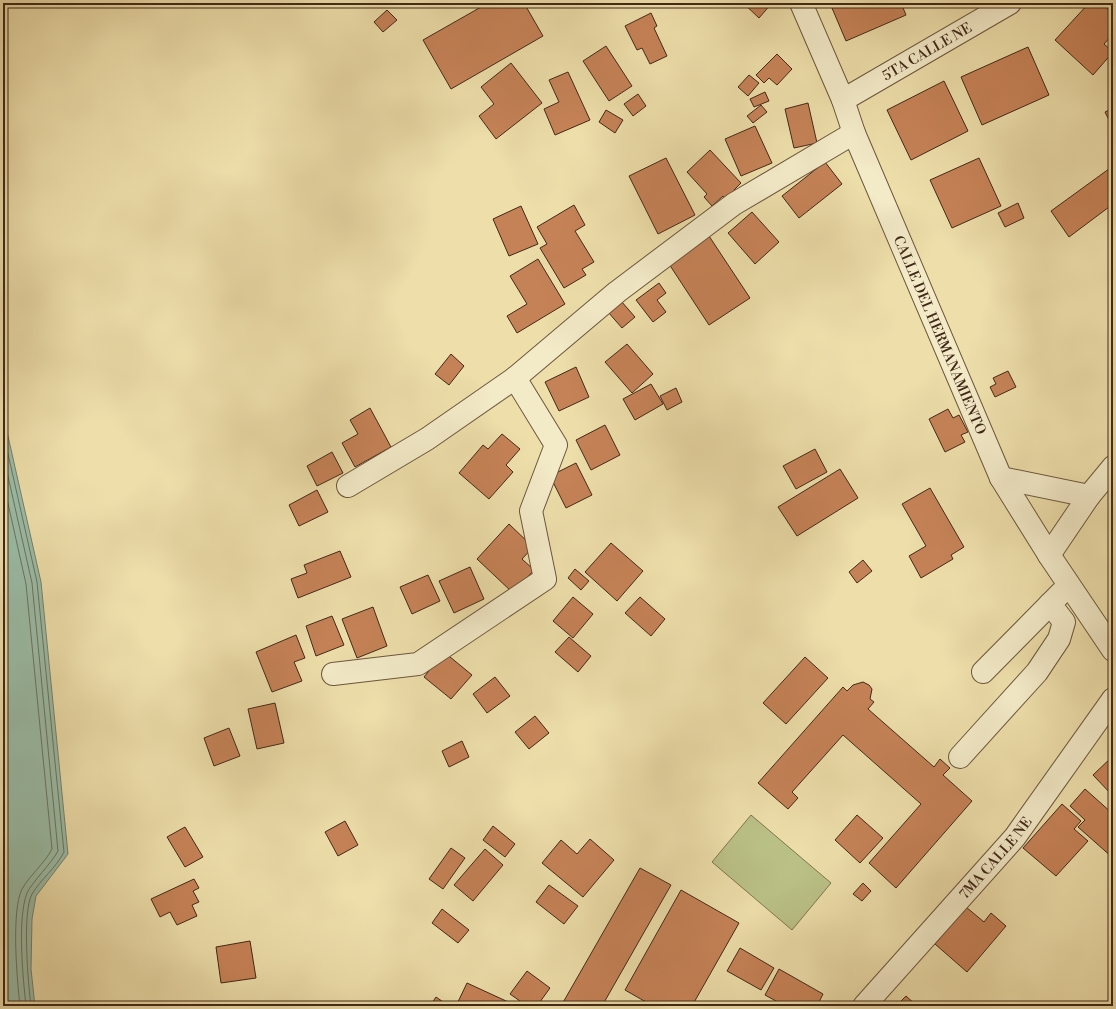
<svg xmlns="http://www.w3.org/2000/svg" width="1116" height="1009" viewBox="0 0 1116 1009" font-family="'Libre Bodoni',serif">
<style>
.green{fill:#bac187;stroke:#7e7550}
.water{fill:#9abca6;stroke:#76816e}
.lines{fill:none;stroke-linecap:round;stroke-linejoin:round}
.shore{stroke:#6e7260;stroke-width:1}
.building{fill:#c68257;stroke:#412919}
.minor-casing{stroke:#6c563d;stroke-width:24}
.minor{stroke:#f3eac8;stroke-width:22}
.labels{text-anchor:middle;stroke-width:4;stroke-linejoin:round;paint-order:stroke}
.street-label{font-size:14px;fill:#412919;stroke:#f3eac8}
</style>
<rect width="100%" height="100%" fill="#eddeaa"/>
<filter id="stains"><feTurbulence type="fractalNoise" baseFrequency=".005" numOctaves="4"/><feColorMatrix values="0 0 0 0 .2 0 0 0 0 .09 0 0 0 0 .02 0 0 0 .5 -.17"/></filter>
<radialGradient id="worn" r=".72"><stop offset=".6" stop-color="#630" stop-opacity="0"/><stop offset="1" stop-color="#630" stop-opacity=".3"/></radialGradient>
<!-- green -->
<path class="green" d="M751,815L831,883L792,930L712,862Z"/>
<!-- water -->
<path class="water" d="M3,414L41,582L68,854L36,896L32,919L31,969L35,1006H3Z"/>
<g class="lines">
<!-- shore -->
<g class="shore">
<path d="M3,432L37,582L64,852C56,868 41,879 32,894C22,912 28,983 31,1006"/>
<path d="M3,454L32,583L58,851C51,864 32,882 27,893C17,919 23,978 26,1006"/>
<path d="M3,481L26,584L52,849C44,864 30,875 22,889C11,911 17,980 20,1006"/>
</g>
</g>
<!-- building -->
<g class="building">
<path d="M488,3H524L543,36L451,89L423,40Z"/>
<path d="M743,3H772L759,18Z"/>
<path d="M845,3H901L906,15L846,41L832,8Z"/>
<path d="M1089,3H1101L1113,14V34L1104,44L1113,52L1093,75L1055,40Z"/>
<path d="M387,10L397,20L383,32L374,22Z"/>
<path d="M651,13L657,26L654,28L667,56L650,64L642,48L637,50L625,26Z"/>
<path d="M606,46L632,86L609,101L583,61Z"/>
<path d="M1028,47L1049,95L982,125L961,77Z"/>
<path d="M777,54L792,69L777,85L769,78L764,83L756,75Z"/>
<path d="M511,63L542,103L496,139L479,116L494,104L481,87Z"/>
<path d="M568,72L590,120L555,135L544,109L559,102L549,80Z"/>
<path d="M749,75L759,83L748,96L738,87Z"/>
<path d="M944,81L968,131L911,160L887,110Z"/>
<path d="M765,92L769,101L754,107L750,99Z"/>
<path d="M638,94L646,106L633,116L624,104Z"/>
<path d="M808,103L817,143L794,148L785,109Z"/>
<path d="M761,105L767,112L753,123L747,116Z"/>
<path d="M1113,108V128L1105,112Z"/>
<path d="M606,110L623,120L615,133L599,122Z"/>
<path d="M755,126L772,163L741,176L725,139Z"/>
<path d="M710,150L741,183L734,190L735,192L725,199L723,196L712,206L704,197L707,194L687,172Z"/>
<path d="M666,158L695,215L658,234L629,176Z"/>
<path d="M979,158L1001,206L952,228L930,180Z"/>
<path d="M825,162L842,184L799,218L782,196Z"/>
<path d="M1113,166V204L1069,237L1051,211Z"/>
<path d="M1018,203L1024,218L1005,227L998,213Z"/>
<path d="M574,205L585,225L575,231L594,262L582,269L586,275L564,288L540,248L547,244L537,227Z"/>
<path d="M521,206L538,244L509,256L493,219Z"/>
<path d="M752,212L779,242L755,264L728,233Z"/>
<path d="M709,236L750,298L709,325L669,264Z"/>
<path d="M538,259L565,304L517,333L507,316L527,304L510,276Z"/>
<path d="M659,283L666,293L657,300L666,312L653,322L636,300Z"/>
<path d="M621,301L635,317L622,328L608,312Z"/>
<path d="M627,344L653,374L632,393L605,362Z"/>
<path d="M451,354L464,366L449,385L435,374Z"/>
<path d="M576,367L589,397L559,411L545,382Z"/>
<path d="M1008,371L1016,387L995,397L990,387L996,384L993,378Z"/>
<path d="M651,384L663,404L635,420L623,399Z"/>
<path d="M676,388L682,402L667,410L660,396Z"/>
<path d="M370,408L391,447L355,467L342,443L358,434L350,420Z"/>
<path d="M948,409L953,418L959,415L968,432L961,435L965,442L945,452L929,419Z"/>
<path d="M605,425L620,455L591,470L576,440Z"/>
<path d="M502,434L520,449L506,465L513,472L489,499L459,473L483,445L488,449Z"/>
<path d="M815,449L827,472L796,489L783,466Z"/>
<path d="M332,452L343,473L317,486L307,466Z"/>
<path d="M576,463L592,495L566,508L550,476Z"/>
<path d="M840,469L858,498L797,536L778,507Z"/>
<path d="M930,488L964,547L951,555L953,559L921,578L909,556L926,546L902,504Z"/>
<path d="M317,490L328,512L299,526L289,505Z"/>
<path d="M509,524L533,547L522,559L534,570L513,593L477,559Z"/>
<path d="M611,543L643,571L617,601L585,572Z"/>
<path d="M340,551L351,577L298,598L291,579L307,573L304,565Z"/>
<path d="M863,560L872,571L857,583L849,572Z"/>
<path d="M470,567L484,599L454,613L439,581Z"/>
<path d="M575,569L589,581L581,590L568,578Z"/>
<path d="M428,575L440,601L412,614L400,587Z"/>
<path d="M573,597L593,614L573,638L553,621Z"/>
<path d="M640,597L665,619L651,636L625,613Z"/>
<path d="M373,607L387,646L357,658L342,619Z"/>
<path d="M332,616L344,645L316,656L306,626Z"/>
<path d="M296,635L305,658L294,662L302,681L272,692L256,652Z"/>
<path d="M569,637L591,656L578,672L555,652Z"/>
<path d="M444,652L472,675L451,699L424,677Z"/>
<path d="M805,657L828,678L786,724L763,703Z"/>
<path d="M495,677L510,696L487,713L473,694Z"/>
<path d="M863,682L869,685L872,689L870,699L874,702L868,709L934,767L940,759L950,768L943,775L972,801L896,888L869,863L921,804L843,735L792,792L798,798L788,809L758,783L843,687L847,691L853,685Z"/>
<path d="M275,703L284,743L257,749L248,709Z"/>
<path d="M535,716L549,733L529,749L515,732Z"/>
<path d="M229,728L240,756L214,766L204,738Z"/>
<path d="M462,741L469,757L449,767L442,751Z"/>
<path d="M1113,756V796L1093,775Z"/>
<path d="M1085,789L1113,814V858L1078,827L1085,820L1070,806Z"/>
<path d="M1062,804L1081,821L1074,829L1088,841L1056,876L1023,848Z"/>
<path d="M857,815L883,838L860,863L835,840Z"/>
<path d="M345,821L358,845L338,856L325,832Z"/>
<path d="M493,826L515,844L505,857L483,840Z"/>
<path d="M185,827L203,857L185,867L167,837Z"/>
<path d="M590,839L614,860L583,897L542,863L561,840L577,854Z"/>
<path d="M451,848L465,858L443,889L429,879Z"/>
<path d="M485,849L503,865L473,901L454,885Z"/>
<path d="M640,868L671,885L602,1006H561Z"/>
<path d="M194,879L199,888L193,891L199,902L192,905L197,916L177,925L170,912L160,917L151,899Z"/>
<path d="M863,883L871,891L862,901L853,894Z"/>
<path d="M549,885L578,906L564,924L536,902Z"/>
<path d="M681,890L739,923L692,1006H653L625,990Z"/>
<path d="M966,907L984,922L991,913L1006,926L967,972L935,944Z"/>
<path d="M442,909L469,930L458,943L432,923Z"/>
<path d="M250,941L256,978L221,983L216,947Z"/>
<path d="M740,948L774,968L761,990L727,971Z"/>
<path d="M779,969L823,994L817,1006H785L765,995Z"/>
<path d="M527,971L550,988L537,1006H527L510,994Z"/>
<path d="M467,983L517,1006H456Z"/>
<path d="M906,996L917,1006H896Z"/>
<path d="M436,997L449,1006H430Z"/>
</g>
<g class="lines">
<defs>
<g id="minor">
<path id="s1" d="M801,3L843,100L854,133L1001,478L1049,555L1113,650"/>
<path id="s2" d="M843,100L1010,3"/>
<path d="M1001,478L1089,496"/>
<path d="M348,486L427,439L515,378L617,292L734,204L854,133"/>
<path d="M1049,555L1089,496L1113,467"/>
<path d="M983,672L1061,593"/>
<path d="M333,674L418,664L545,579L531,511L556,445L515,378"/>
<path d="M960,757L1037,672L1059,639L1064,622L1050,604"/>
<path id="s3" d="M864,1006L1015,837L1113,699"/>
</g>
</defs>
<!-- minor casing -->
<use href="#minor" class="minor-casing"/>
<!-- minor -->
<use href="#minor" class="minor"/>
</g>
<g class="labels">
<!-- street labels -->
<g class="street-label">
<text dy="5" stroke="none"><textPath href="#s2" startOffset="97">5TA CALLE NE</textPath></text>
<text dy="5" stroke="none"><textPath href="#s1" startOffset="360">CALLE DEL HERMANAMIENTO</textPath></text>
<text dy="5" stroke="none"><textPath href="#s3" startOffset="198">7MA CALLE NE</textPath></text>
</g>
</g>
<!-- margin -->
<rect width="1116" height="1009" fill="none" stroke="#eddeaa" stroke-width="16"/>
<rect x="4" y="4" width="1108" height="1001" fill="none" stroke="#412919" stroke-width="2"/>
<rect x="8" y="8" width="1100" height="993" fill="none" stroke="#412919"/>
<rect width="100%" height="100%" filter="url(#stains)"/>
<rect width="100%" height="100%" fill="url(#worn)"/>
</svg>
